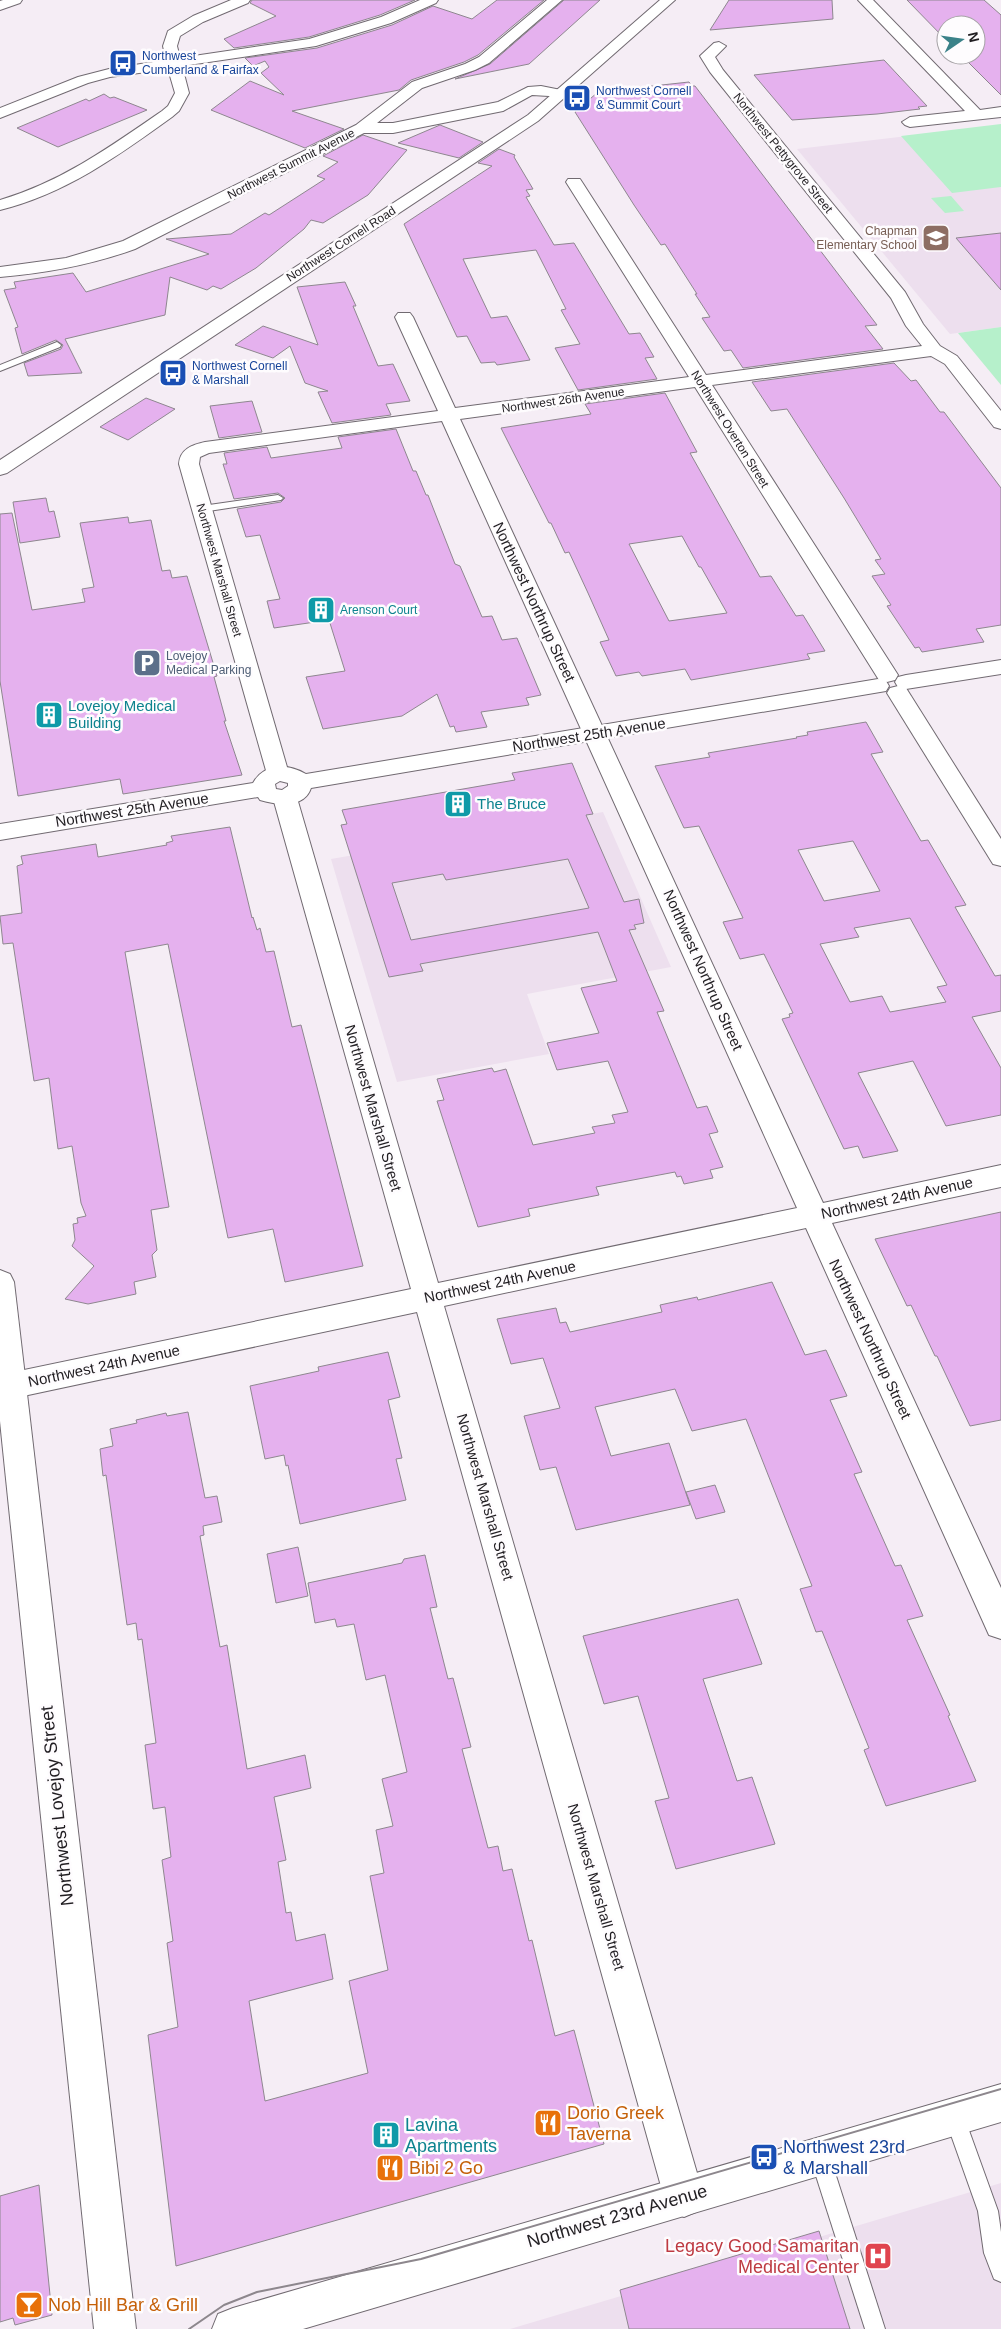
<svg xmlns="http://www.w3.org/2000/svg" width="1001" height="2329" viewBox="0 0 1001 2329" font-family="Arial,sans-serif">
<style>
.built{fill:#eddfee}
.green{fill:#b6f0cb}
.building{fill:#e5b1ee;stroke:#8e878f;fill-rule:evenodd}
.lines{fill:none;stroke-linecap:round;stroke-linejoin:round}
.lane-casing{stroke:#716a71;stroke-width:2}
.street-casing{stroke:#716a71;stroke-width:2}
.secondary-casing{stroke:#716a71;stroke-width:2}
.lane{fill:#fff;fill-rule:evenodd}
.street{fill:#fff;fill-rule:evenodd}
.secondary{fill:#fff;fill-rule:evenodd}
.tram{stroke:#8d878d;stroke-width:2}
.labels{text-anchor:middle;stroke-width:5;stroke-linejoin:round;paint-order:stroke}
.far-transit-label{font-size:12px;fill:#164399;stroke:#fefcfe;text-anchor:start}
.far-street-label{font-size:12px;fill:#211e22;stroke:#fefcfe}
.far-education-label{font-size:12px;fill:#785e54;stroke:#fefcfe;text-anchor:end}
.far-culture-label{font-size:12px;fill:#0d838f;stroke:#fefcfe;text-anchor:start}
.far-service-label{font-size:12px;fill:#4e5e75;stroke:#fefcfe;text-anchor:start}
.street-label{font-size:15px;fill:#211e22;stroke:#fefcfe}
.culture-label{font-size:15px;fill:#0d838f;stroke:#fefcfe;text-anchor:start}
.near-street-label{font-size:18px;fill:#211e22;stroke:#fefcfe}
.near-food-label{font-size:18px;fill:#c56008;stroke:#fefcfe;text-anchor:start}
.near-culture-label{font-size:18px;fill:#0d838f;stroke:#fefcfe;text-anchor:start}
.near-transit-label{font-size:18px;fill:#164399;stroke:#fefcfe;text-anchor:start}
.near-health-label{font-size:18px;fill:#be3a42;stroke:#fefcfe;text-anchor:end}
</style>
<rect width="100%" height="100%" fill="#f5edf5"/>
<!-- built -->
<g class="built">
<path d="M1001,125V327L950,334L797,149Z"/>
<path d="M603,812L671,967L527,994L549,1054L397,1082L331,859Z"/>
<path d="M1001,2183V2329H510Z"/>
</g>
<!-- green -->
<g class="green">
<path d="M1001,124V187L952,193L901,136Z"/>
<path d="M951,196L964,211L945,213L931,198Z"/>
<path d="M1001,327V385L958,333Z"/>
</g>
<!-- building -->
<g class="building">
<path d="M252,0H415L380,15L309,37L234,48L224,39L276,16L250,3Z"/>
<path d="M497,0H544L478,55L464,62L411,80L399,90L292,111L344,129L305,148L211,110L250,81L284,95L261,73L269,67L265,61L253,66L245,58L317,48L392,25L433,6L472,19Z"/>
<path d="M564,0H600L529,64L455,79L490,64Z"/>
<path d="M729,0H832L833,19L710,30Z"/>
<path d="M907,0H984L1001,15V95L961,55H976V25H946V40Z"/>
<path d="M884,60L927,106L918,107L920,109L877,114L792,120L754,75Z"/>
<path d="M689,82L692,86H695L877,325L865,326L883,349L743,368L731,350L724,351L702,318L710,317L695,294H697L665,244L661,245L634,205L575,112L598,92Z"/>
<path d="M104,94L110,98L114,97L147,110L58,147L17,128L86,99L89,101Z"/>
<path d="M440,125L483,142L459,158L398,143Z"/>
<path d="M363,135L407,150L368,195L323,223L311,220L304,229L256,268L221,289L213,286L207,290L170,277L165,315L65,339L82,373L28,376L24,363L61,349L63,345L56,340L22,354L15,328L18,327L4,290L16,288L14,282L73,273L86,292L209,254L166,239L231,234L265,213L269,215L325,179L317,176L338,162L323,156Z"/>
<path d="M499,149L515,155L514,157L533,189L526,190L530,196L526,197L554,245L574,243L629,334L640,333L654,357L645,358L657,379L578,390L555,348L580,344L561,310L566,309L536,250L463,259L491,318L507,316L530,360L497,365L495,362L481,363L467,336L457,337L404,224L492,166L478,163Z"/>
<path d="M1001,233V290L956,238Z"/>
<path d="M345,282L356,306H353L378,366L393,364L410,401L386,404L391,415L332,423L318,392L328,391L305,383L290,346L273,358L235,345L263,326L318,345L297,287Z"/>
<path d="M894,363L911,381L916,380L940,412H944L1001,488V625L976,629L984,642L922,652L919,647L915,648L887,606L891,605L872,576L885,574L875,560L881,559L844,498L787,409L771,411L752,382Z"/>
<path d="M665,393L697,452L690,453L760,577L771,576L796,616L803,615L825,651L807,654L810,659L691,680L685,669L642,676L639,672L616,676L600,642L609,640L588,593L569,552L565,553L551,523H549L501,428L591,414L585,404ZM682,536L699,567H701L727,613L669,621L629,544Z"/>
<path d="M146,398L175,409L128,440L100,427Z"/>
<path d="M252,401L262,432L219,438L210,406Z"/>
<path d="M396,429L413,471H416L426,495H428L455,564L460,566L482,617L492,616L502,640L517,638L541,695L526,698L529,705L481,712L487,727L456,732L454,726L450,727L437,694L402,716L323,729L306,677L345,671L329,620L274,628L267,601L280,599L260,535L246,537L237,509L281,502L285,498L278,493L234,499L223,464H227L224,453L267,447L271,458L342,448L338,437Z"/>
<path d="M46,498L49,512L54,511L60,537L20,543L13,502Z"/>
<path d="M12,513L32,610L85,602L82,589L94,587L80,523L128,517L129,523L151,520L162,571L170,570L172,578L187,576L217,676L214,677L226,721H224L242,775L123,794L120,779L18,796L0,681V514Z"/>
<path d="M866,722L883,752L871,754L921,841L928,840L966,905L955,907L995,976L1001,975V1011L972,1017L1001,1068V1115L946,1126L913,1061L858,1073L898,1151L863,1158L858,1146L844,1149L782,1019L790,1017L789,1014L793,1013L764,954L740,959L723,922L743,918L699,826L684,828L655,766L710,757L708,753L797,738L796,737L808,735L807,732ZM853,841L880,891L824,901L798,850ZM910,918L947,985L937,987L946,1002L890,1012L882,996L850,1002L820,944L859,937L854,928Z"/>
<path d="M572,763L593,814L586,815L624,902L639,899L644,923L634,925L636,929L629,930L664,1011L657,1012L697,1108L707,1106L718,1132L709,1134L723,1167L710,1170L713,1178L684,1184L681,1176L677,1177L675,1172L596,1187L599,1195L528,1209L530,1216L478,1227L437,1101L444,1100L437,1079L492,1068L494,1072L506,1069L533,1145L595,1133L592,1127L615,1123L612,1115L628,1112L608,1061L557,1070L547,1043L599,1033L581,988L617,981L598,932L420,964L423,971L389,977L341,825L347,824L342,810L515,780L512,773ZM568,859L589,908L411,940L392,883L443,874L446,880Z"/>
<path d="M230,827L252,918L253,917L257,930L260,928L266,952L274,951L292,1027L301,1025L363,1266L285,1282L273,1229L228,1238L168,944L125,952L169,1207L151,1210L157,1250L152,1255L156,1277L134,1282L136,1294L88,1304L65,1299L94,1266L72,1246L75,1240L73,1224L78,1223L77,1218L86,1216L81,1203L72,1146L58,1149L49,1078L34,1081L13,943L3,944L0,916L22,913L17,866L23,864L21,856L96,844L98,857L167,845L166,843L173,841L171,836Z"/>
<path d="M1001,1212V1420L970,1426L937,1356H935L911,1305L907,1306L875,1239Z"/>
<path d="M772,1282L805,1355L826,1350L847,1396L830,1400L862,1472L854,1474L895,1566L901,1565L923,1616L907,1620L950,1715L948,1716L976,1781L886,1806L864,1750L869,1748L822,1631L816,1632L800,1589L812,1586L746,1419L692,1431L675,1389L595,1407L611,1456L669,1443L690,1505L576,1530L556,1467L540,1470L524,1416L560,1408L543,1358L511,1364L497,1319L556,1308L560,1323L566,1322L570,1332L662,1312L660,1305L697,1297L698,1300Z"/>
<path d="M388,1352L400,1397L388,1400L402,1458L396,1459L406,1500L300,1524L288,1465L286,1466L284,1455L265,1459L250,1386L319,1371L318,1367Z"/>
<path d="M188,1412L205,1498L217,1496L222,1522L203,1526L204,1535L200,1536L220,1647L227,1645L247,1769L305,1755L311,1788L274,1797L286,1860L278,1862L286,1913L291,1912L296,1941L325,1934L333,1979L249,2001L265,2101L368,2073L349,1981L388,1970L370,1876L384,1873L376,1830L393,1826L382,1779L407,1772L385,1675L366,1680L354,1624L337,1627L335,1619L315,1623L308,1583L402,1563L404,1559L425,1555L437,1607L430,1608L448,1679L453,1678L471,1747L462,1749L488,1848L498,1846L503,1871L512,1869L529,1941L532,1940L555,2036L574,2030L604,2144L176,2266L148,2035L178,2027L167,1943L173,1941L162,1860L171,1857L165,1807L153,1809L145,1745L156,1743L142,1639L138,1640L136,1623L127,1625L106,1475L103,1476L100,1449L113,1446L110,1429L137,1423L136,1420L166,1413L167,1416Z"/>
<path d="M715,1485L725,1512L696,1519L686,1492Z"/>
<path d="M298,1547L308,1596L276,1603L267,1554Z"/>
<path d="M738,1599L762,1664L703,1679L737,1781L752,1777L775,1844L676,1869L655,1801L669,1798L638,1696L604,1704L583,1636Z"/>
<path d="M39,2185L52,2315L15,2325L13,2318L0,2322V2196Z"/>
<path d="M819,2231L850,2329H629L620,2290Z"/>
</g>
<g class="lines">
<defs>
<g id="lane">
<path d="M57,342L61,345L60,347L0,371V365Z"/>
<path d="M278,495L283,498L281,500L202,512L197,509L202,506Z"/>
<path d="M955,2108L962,2111L998,2211L1001,2232V2282L994,2279L984,2253L978,2211L945,2118L948,2111Z"/>
<path d="M820,2147L827,2150L830,2157L885,2329H865L810,2157L813,2150Z"/>
</g>
<g id="street">
<path d="M3,0H22L20,3L0,10V1Z"/>
<path d="M231,0H250L248,3L203,22L180,36L177,46L180,58L309,39L381,17L420,0H438L436,3L391,23L316,46L182,66L189,93L179,111L172,117C118,156 65,194 0,210V200C61,182 110,147 162,111L168,106L175,93L168,69L110,77L88,83L0,118V108L78,77L109,69L166,60L163,46L168,31L193,16Z"/>
<path d="M547,0H562L489,63L475,70L422,88L377,123H393L498,102L528,87L541,86L566,91L568,94L566,97L532,95L503,111L393,133H364L135,249C91,265 46,273 0,277V267L66,258L123,241L356,125L412,82L465,64L479,57Z"/>
<path d="M858,0H873L980,110L1001,107V117L910,127L905,125L902,122L910,117L965,111Z"/>
<path d="M719,42L726,46L715,57L723,70L905,292L923,324L940,346L957,356L1001,411V429L994,427L945,364L931,356L712,385L898,675L895,680L887,682L879,680L695,387L460,419L823,1203L1001,1165V1187L832,1223L1001,1588V1639L989,1635L806,1228L444,1306L704,2197L698,2211L684,2217L670,2211L664,2197L417,1312L0,1401V1375L411,1289L273,798L277,793L285,790L293,793L297,798L438,1283L797,1208L442,421L209,453L200,457L199,464L289,774L286,779L278,781L270,779L267,774L179,464C180,449 192,445 205,442L438,411L395,317L398,313H410L413,317L455,408L689,377L566,182L568,179H580L582,182L706,375L922,346L906,326L891,298L710,72L700,56L714,43Z"/>
<path d="M898,686L906,688L1001,839V866L993,864L887,693L890,688Z"/>
</g>
<g id="secondary">
<path d="M660,0H675L538,121L7,473L0,475V460L528,115Z"/>
<path d="M1001,660V674L906,689L898,687L895,682L898,677L906,675Z"/>
<path d="M878,679L886,681L889,686L886,691L311,788C304,809 277,805 260,800L258,797L0,840V824L253,783C264,763 287,763 306,774ZM280,781L288,783V786L282,790L276,789L275,784Z"/>
<path d="M0,1270L10,1274L14,1282L136,2329H94L0,1421Z"/>
<path d="M1001,2084V2122L303,2329H212L218,2314L233,2308Z"/>
</g>
</defs>
<!-- lane casing -->
<use href="#lane" class="lane-casing"/>
<!-- street casing -->
<use href="#street" class="street-casing"/>
<!-- secondary casing -->
<use href="#secondary" class="secondary-casing"/>
<!-- lane -->
<use href="#lane" class="lane"/>
<!-- street -->
<use href="#street" class="street"/>
<!-- secondary -->
<use href="#secondary" class="secondary"/>
<!-- tram -->
<path class="tram" d="M189,2329L224,2305L257,2292L421,2259L1001,2089"/>
</g>
<!-- icons -->
<defs>
<symbol id="bus-square" viewBox="-11 -11 22 22"><rect x="-9" y="-9" width="18" height="18" rx="4" fill="#1a4fb4" stroke="#fefcfe"/><path d="M-5-6H5V4H4V6H2V4H-2V6H-4V4H-5ZM-3.5-4V0h7V-4ZM-3.5 1.2v1.5H-2V1.2ZM2 1.2v1.5H3.5V1.2Z" fill="#fff"/></symbol>
<symbol id="school-square" viewBox="-11 -11 22 22"><rect x="-9" y="-9" width="18" height="18" rx="4" fill="#8d6e63" stroke="#fefcfe"/><path d="M0-5L7-2L0 1L-7-2ZM-4 1L0 2.5L4 1V4Q0 6-4 4Z" fill="#fff"/></symbol>
<symbol id="building-square" viewBox="-11 -11 22 22"><rect x="-9" y="-9" width="18" height="18" rx="4" fill="#0f9aa8" stroke="#fefcfe"/><path d="M-4-6H4V6H1V3H-1V6H-4ZM-2.5-4.3h1.7v1.8h-1.7ZM.8-4.3h1.7v1.8H.8ZM-2.5-1h1.7V.8h-1.7ZM.8-1h1.7V.8H.8Z" fill="#fff"/></symbol>
<symbol id="parking-square" viewBox="-11 -11 22 22"><rect x="-9" y="-9" width="18" height="18" rx="4" fill="#5c6f8a" stroke="#fefcfe"/><path d="M-3.5-5.5H1a3.5 3.5 0 0 1 0 7H-1V5.5H-3.5ZM-1-3.4V-.6H.8a1.4 1.4 0 0 0 0-2.8Z" fill="#fff"/></symbol>
<symbol id="restaurant-square" viewBox="-11 -11 22 22"><rect x="-9" y="-9" width="18" height="18" rx="4" fill="#e8710a" stroke="#fefcfe"/><path d="M-5-6h1v4h1v-4h1v4h1v-4h1v5L-1.5 .5V6h-2V.5L-5-1ZM5-6V6H3V1.5H1.5Q1.5-4 5-6Z" fill="#fff"/></symbol>
<symbol id="hospital-square" viewBox="-11 -11 22 22"><rect x="-9" y="-9" width="18" height="18" rx="4" fill="#e0444e" stroke="#fefcfe"/><path d="M-5-5h3v3.5h4V-5h3V5h-3V1.5h-4V5h-3Z" fill="#fff"/></symbol>
<symbol id="bar-square" viewBox="-11 -11 22 22"><rect x="-9" y="-9" width="18" height="18" rx="4" fill="#e8710a" stroke="#fefcfe"/><path d="M-6-5H6L.8 .8V4.5H3.5V6h-7V4.5H-.8V.8Z" fill="#fff"/></symbol>
</defs>
<g fill-rule="evenodd">
<use href="#bus-square" x="107" y="47" width="32" height="32"/>
<use href="#bus-square" x="561" y="82" width="32" height="32"/>
<use href="#school-square" x="920" y="222" width="32" height="32"/>
<use href="#bus-square" x="157" y="357" width="32" height="32"/>
<use href="#building-square" x="305" y="594" width="32" height="32"/>
<use href="#parking-square" x="131" y="647" width="32" height="32"/>
<use href="#building-square" x="33" y="699" width="32" height="32"/>
<use href="#building-square" x="442" y="788" width="32" height="32"/>
<use href="#restaurant-square" x="532" y="2107" width="32" height="32"/>
<use href="#building-square" x="370" y="2119" width="32" height="32"/>
<use href="#bus-square" x="748" y="2141" width="32" height="32"/>
<use href="#restaurant-square" x="374" y="2152" width="32" height="32"/>
<use href="#hospital-square" x="862" y="2240" width="32" height="32"/>
<use href="#bar-square" x="13" y="2289" width="32" height="32"/>
</g>
<g class="labels">
<!-- far-transit labels -->
<g class="far-transit-label">
<text x="142" y="60">Northwest<tspan x="142" dy="14">Cumberland &amp; Fairfax</tspan></text>
<text x="596" y="95">Northwest Cornell<tspan x="596" dy="14">&amp; Summit Court</tspan></text>
<text x="192" y="370">Northwest Cornell<tspan x="192" dy="14">&amp; Marshall</tspan></text>
</g>
<!-- far-street labels -->
<g class="far-street-label">
<text transform="translate(783 153) rotate(51)" y="4">Northwest Pettygrove Street</text>
<text transform="translate(291 164) rotate(-27)" y="4">Northwest Summit Avenue</text>
<text transform="translate(341 244) rotate(-33)" y="4">Northwest Cornell Road</text>
<text transform="translate(563 400) rotate(-8)" y="4">Northwest 26th Avenue</text>
<text transform="translate(730 429) rotate(58)" y="4">Northwest Overton Street</text>
<text transform="translate(219 570) rotate(74)" y="4">Northwest Marshall Street</text>
</g>
<!-- far-education labels -->
<g class="far-education-label">
<text x="917" y="235">Chapman<tspan x="917" dy="14">Elementary School</tspan></text>
</g>
<!-- far-culture labels -->
<g class="far-culture-label">
<text x="340" y="614">Arenson Court</text>
</g>
<!-- far-service labels -->
<g class="far-service-label">
<text x="166" y="660">Lovejoy<tspan x="166" dy="14">Medical Parking</tspan></text>
</g>
<!-- street labels -->
<g class="street-label">
<text transform="translate(534 602) rotate(65)" y="5">Northwest Northrup Street</text>
<text transform="translate(589 735) rotate(-9)" y="5">Northwest 25th Avenue</text>
<text transform="translate(132 810) rotate(-9)" y="5">Northwest 25th Avenue</text>
<text transform="translate(703 970) rotate(66)" y="5">Northwest Northrup Street</text>
<text transform="translate(373 1108) rotate(74)" y="5">Northwest Marshall Street</text>
<text transform="translate(897 1198) rotate(-12)" y="5">Northwest 24th Avenue</text>
<text transform="translate(500 1282) rotate(-12)" y="5">Northwest 24th Avenue</text>
<text transform="translate(870 1339) rotate(65)" y="5">Northwest Northrup Street</text>
<text transform="translate(104 1366) rotate(-12)" y="5">Northwest 24th Avenue</text>
<text transform="translate(485 1497) rotate(74)" y="5">Northwest Marshall Street</text>
<text transform="translate(596 1887) rotate(74)" y="5">Northwest Marshall Street</text>
</g>
<!-- culture labels -->
<g class="culture-label">
<text x="68" y="711">Lovejoy Medical<tspan x="68" dy="17">Building</tspan></text>
<text x="477" y="809">The Bruce</text>
</g>
<!-- near-street labels -->
<g class="near-street-label">
<text transform="translate(57 1806) rotate(-96)" y="6">Northwest Lovejoy Street</text>
<text transform="translate(617 2216) rotate(-16)" y="6">Northwest 23rd Avenue</text>
</g>
<!-- near-food labels -->
<g class="near-food-label">
<text x="567" y="2119">Dorio Greek<tspan x="567" dy="21">Taverna</tspan></text>
<text x="409" y="2174">Bibi 2 Go</text>
<text x="48" y="2311">Nob Hill Bar &amp; Grill</text>
</g>
<!-- near-culture labels -->
<g class="near-culture-label">
<text x="405" y="2131">Lavina<tspan x="405" dy="21">Apartments</tspan></text>
</g>
<!-- near-transit labels -->
<g class="near-transit-label">
<text x="783" y="2153">Northwest 23rd<tspan x="783" dy="21">&amp; Marshall</tspan></text>
</g>
<!-- near-health labels -->
<g class="near-health-label">
<text x="859" y="2252">Legacy Good Samaritan<tspan x="859" dy="21">Medical Center</tspan></text>
</g>
</g>
<!-- north arrow -->
<g transform="translate(961 40) rotate(77)"><circle r="24" fill="#fefcfe" stroke="#a6a3a6"/>
<path d="M0-4L9 19L0 12L-9 19Z" fill="#3b8289"/>
<text y="-8" font-size="14" font-weight="bold" text-anchor="middle" fill="#211e22">N</text>
</g>
</svg>
